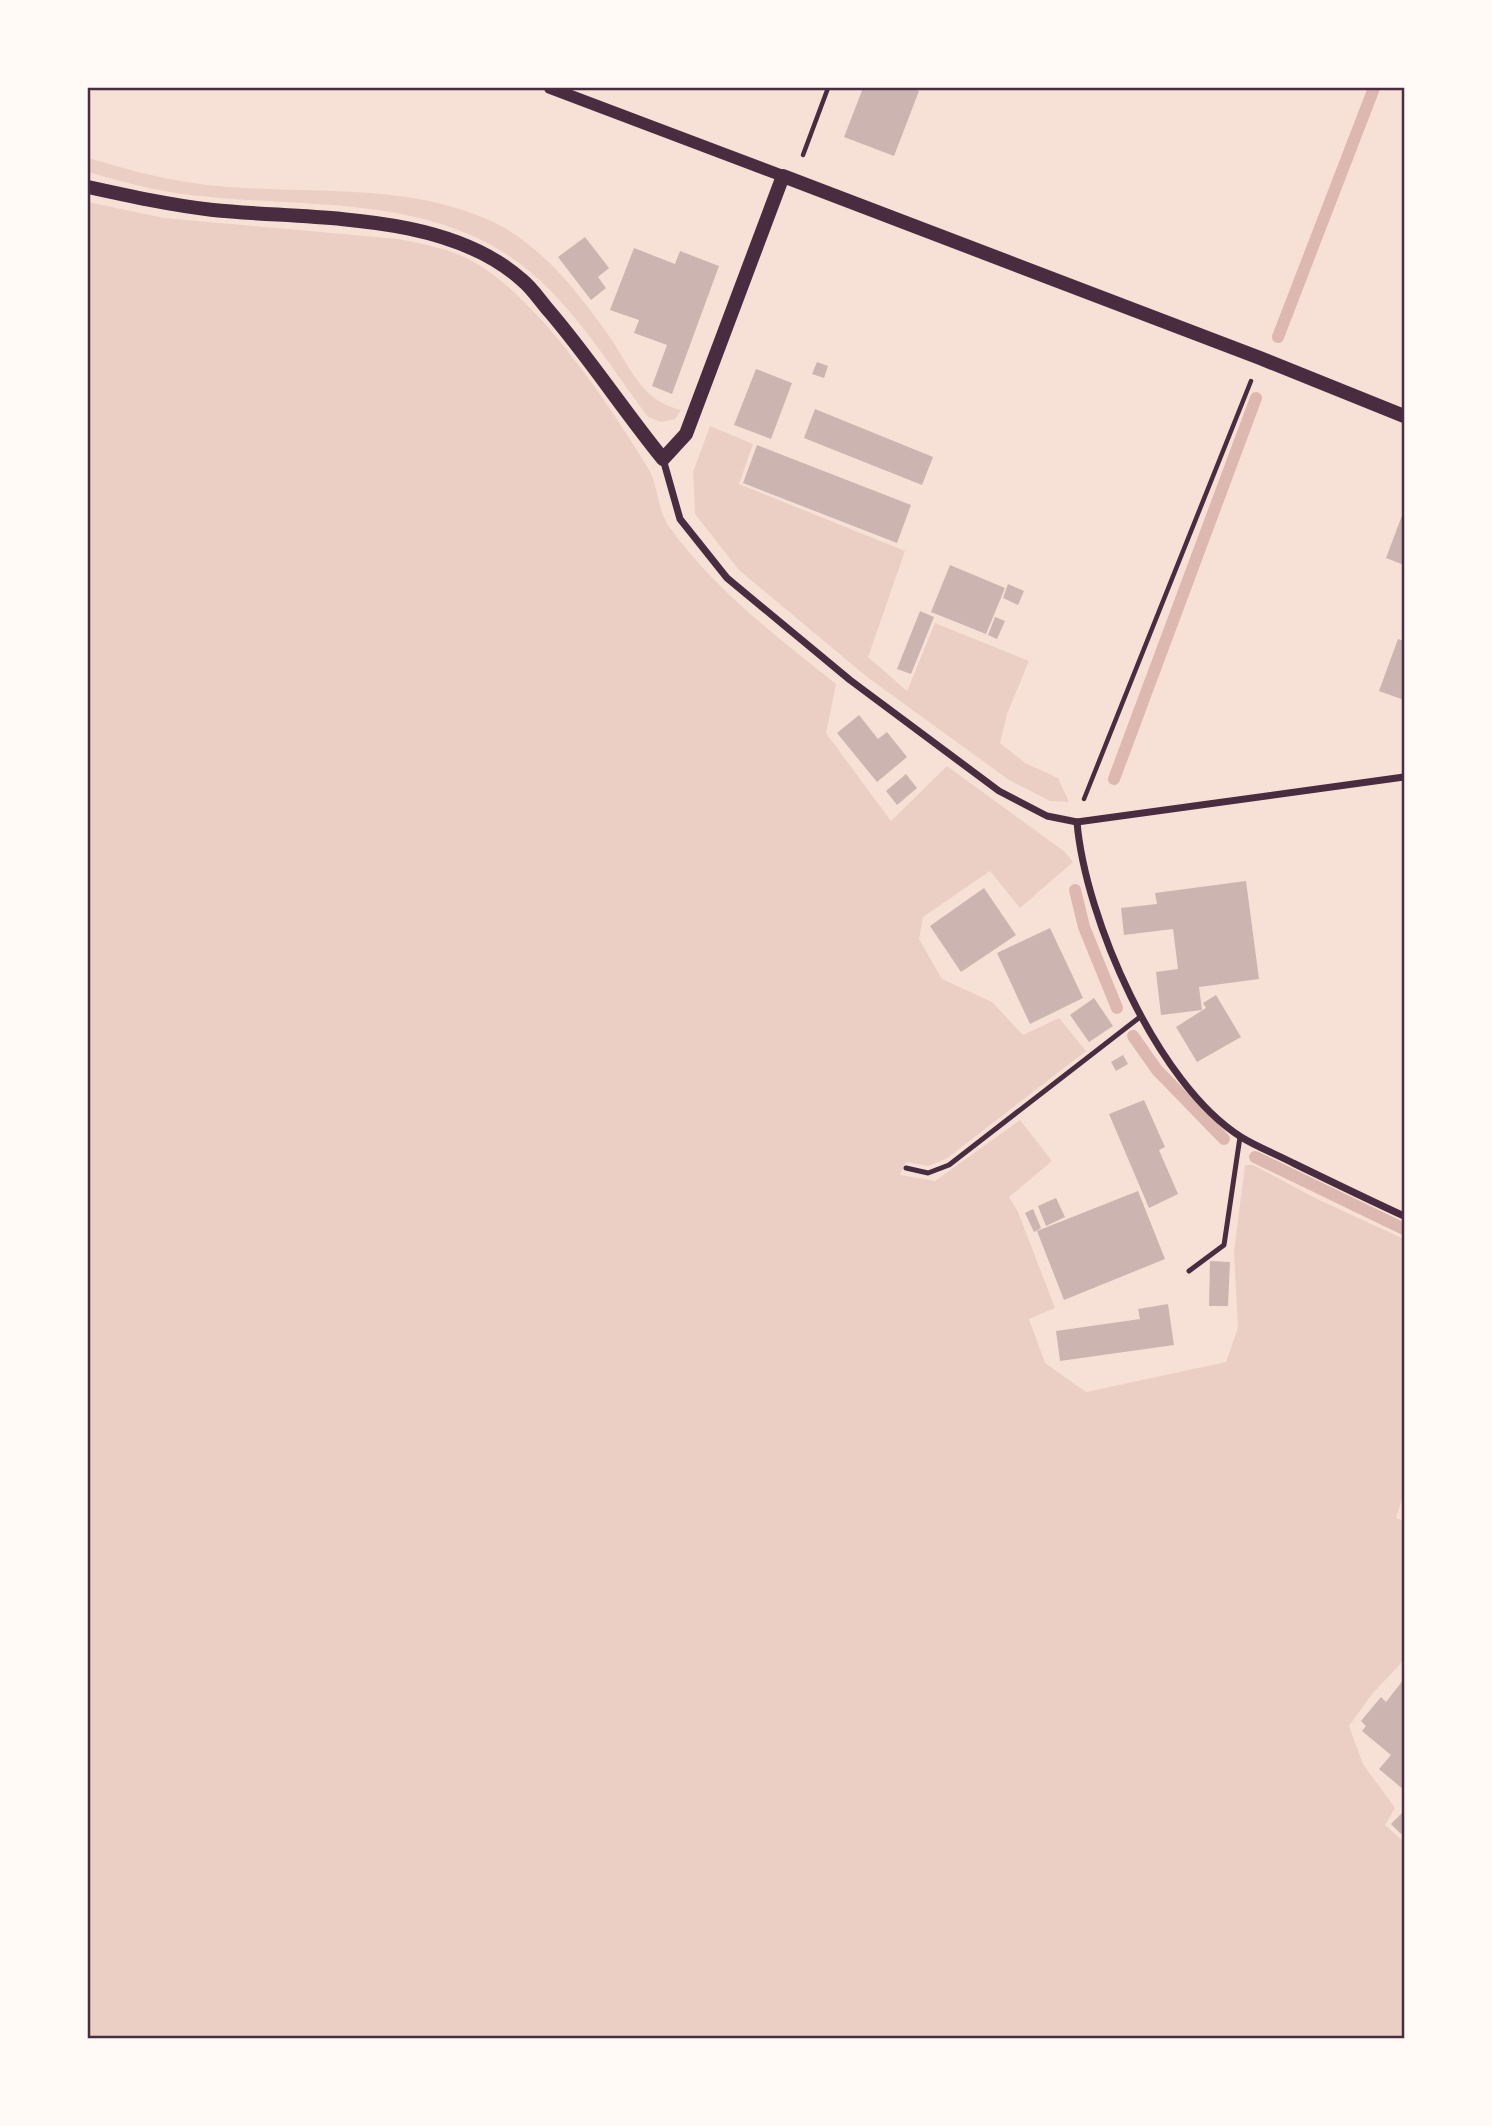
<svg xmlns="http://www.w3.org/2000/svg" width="1492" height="2126" viewBox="0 0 1492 2126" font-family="'Sofia Sans Condensed',sans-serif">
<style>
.green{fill:#ebcfc5}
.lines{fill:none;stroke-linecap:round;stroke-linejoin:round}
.stream{stroke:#dcb8b0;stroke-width:12}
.building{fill:#ccb4b1}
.path{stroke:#4a2c40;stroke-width:4.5}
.service{stroke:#4a2c40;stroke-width:5}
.minor{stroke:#4a2c40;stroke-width:7}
.tertiary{stroke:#4a2c40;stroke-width:12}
.secondary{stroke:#4a2c40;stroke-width:14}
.neatline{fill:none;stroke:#4a2c40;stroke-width:2.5}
</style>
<rect width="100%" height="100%" fill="#f7e1d7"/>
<!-- green -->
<g class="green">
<path d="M88,158C116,166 146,175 175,180C279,200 390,176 489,220C539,242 576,290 607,333C631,366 638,399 681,410L675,419L661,422L648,417C610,366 573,305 523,266C426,190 290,210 175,193C145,188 116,180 88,172Z"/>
<path d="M88,202L164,218L398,239C425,244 451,249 474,262C539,299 609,404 648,468C659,486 657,511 670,528C716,591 776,636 836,684L826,733L891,821L947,766L1065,852L1073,862L1020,908L990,871L923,917L919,939L942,979L992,1002L1023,1035L1059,1018L1086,1051L946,1159L928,1166L906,1162L900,1175L935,1181L1020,1120L1052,1161L1009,1197L1018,1212L1055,1308L1029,1319L1045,1363L1086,1392L1226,1362L1238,1328L1234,1252L1245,1165H1253L1317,1199L1404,1239V1492L1396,1518L1404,1521V1660L1372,1694L1349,1726L1363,1764L1395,1808L1385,1825L1404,1842V2038H88Z"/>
<path d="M710,426L753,444L739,484L905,551L868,657L907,691L935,623L1029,661L1007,714L1000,743L1025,763L1058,778L1069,802L1050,801L1009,780L867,677L739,570L695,514L693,472Z"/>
</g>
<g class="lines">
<!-- stream -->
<g class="stream">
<path d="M1278,337L1374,88"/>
<path d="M1114,779L1256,398"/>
<path d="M1075,890L1084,927L1117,1008"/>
<path d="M1133,1036L1157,1070L1224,1139"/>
<path d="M1255,1157L1404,1229"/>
</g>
</g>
<!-- building -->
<g class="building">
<path d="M863,88H909L919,91L894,156L844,137Z"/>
<path d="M585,237L609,268L598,277L606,288L591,300L558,257Z"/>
<path d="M634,248L675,264L680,251L719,266L672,394L652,386L667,345L634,333L639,320L610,310Z"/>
<path d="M817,362L828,366L824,378L812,374Z"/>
<path d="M756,369L792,383L771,439L734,425Z"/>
<path d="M815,409L933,457L922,485L804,438Z"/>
<path d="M757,445L911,505L897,543L743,483Z"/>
<path d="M1404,510V565L1386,558Z"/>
<path d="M950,565L1005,588L986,634L931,612Z"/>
<path d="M1008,584L1024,591L1018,605L1003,598Z"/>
<path d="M920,611L934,617L911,674L897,669Z"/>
<path d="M995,617L1005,621L997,639L988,635Z"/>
<path d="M1398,639L1404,641V700L1379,691Z"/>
<path d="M859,715L878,739L887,732L907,757L877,782L837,733Z"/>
<path d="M906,774L917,788L897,805L886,791Z"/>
<path d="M1246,881L1259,979L1199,987L1202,1010L1161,1015L1156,972L1178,969L1173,929L1124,935L1121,908L1157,904L1155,893Z"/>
<path d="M984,888L1016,935L961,972L930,926Z"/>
<path d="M1050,928L1083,998L1030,1024L997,953Z"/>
<path d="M1216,995L1241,1037L1197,1062L1176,1027L1206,1008L1203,1003Z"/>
<path d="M1094,998L1113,1026L1089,1042L1070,1015Z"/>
<path d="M1123,1055L1128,1064L1116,1071L1111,1062Z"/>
<path d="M1144,1100L1165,1147L1159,1150L1178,1194L1149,1208L1109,1114Z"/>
<path d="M1138,1191L1165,1259L1064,1300L1037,1231Z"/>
<path d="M1056,1198L1065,1217L1046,1226L1038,1206Z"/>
<path d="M1033,1209L1041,1228L1034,1232L1025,1213Z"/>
<path d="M1210,1261L1230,1262L1228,1306H1209Z"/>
<path d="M1168,1304L1174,1345L1060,1361L1056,1331L1140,1319L1138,1309Z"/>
<path d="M1404,1679V1790L1379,1769L1391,1755L1362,1731L1366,1726L1361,1721L1381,1697L1386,1702Z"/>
<path d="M1404,1811V1831L1401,1834L1391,1824Z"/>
</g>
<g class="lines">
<!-- path -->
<g class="path">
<path d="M803,155L828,88"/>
<path d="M1084,799L1251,381"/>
</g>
<!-- service -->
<g class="service">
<path d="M906,1168L928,1173L949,1165L1140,1017"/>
<path d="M1189,1271L1224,1245L1240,1137"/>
</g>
<!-- minor -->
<g class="minor">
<path d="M663,459L680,519L727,578L850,680L999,791L1047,816L1077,822C1085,918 1157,1084 1241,1137C1257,1147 1276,1154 1293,1163C1330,1181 1367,1199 1404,1216"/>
<path d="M1077,822L1404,777"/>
</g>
<!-- tertiary -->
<path class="tertiary" d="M550,88L783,176"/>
<!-- secondary -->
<path class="secondary" d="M88,187C129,196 170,205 213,210C311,220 445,211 522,280C533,289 541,302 550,312C590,359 624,411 663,459L686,434L783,176L1260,358L1404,416"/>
</g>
<!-- border -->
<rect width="1492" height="2126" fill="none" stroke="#fffaf5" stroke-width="178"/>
<rect x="89" y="89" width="1314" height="1948" class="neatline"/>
</svg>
